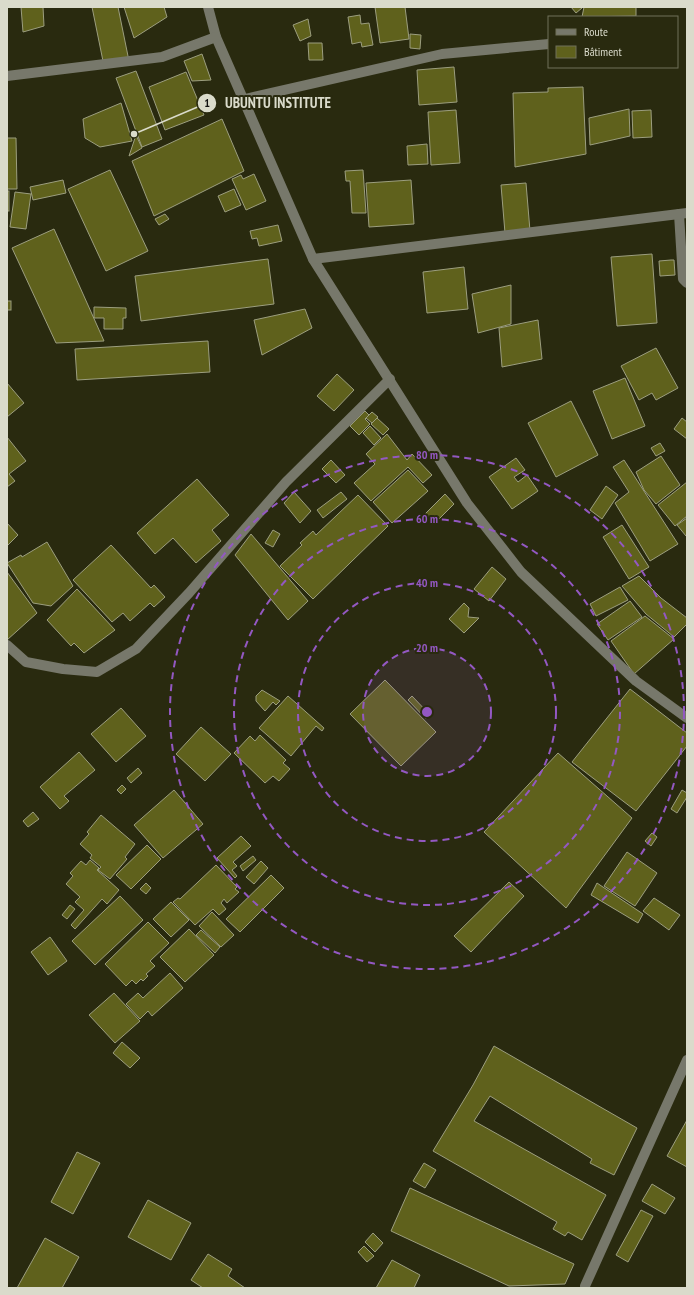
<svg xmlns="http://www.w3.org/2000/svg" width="694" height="1295" viewBox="0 0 694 1295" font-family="'PT Sans Narrow',sans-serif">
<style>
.building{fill:#5f611c;stroke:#9c9e7f}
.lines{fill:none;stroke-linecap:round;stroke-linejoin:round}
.minor{stroke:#77786b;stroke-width:10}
.ring{fill:none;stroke:#9358c2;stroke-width:2;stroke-dasharray:7 5}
.centre{fill:#9358c2;stroke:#292a0f;stroke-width:2}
.ring-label{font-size:12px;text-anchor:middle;font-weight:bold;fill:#9358c2;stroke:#292a0f;stroke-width:4;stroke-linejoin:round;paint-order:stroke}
.leader{fill:none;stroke:#dadbcb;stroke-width:1.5}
.callout-dot{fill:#dadbcb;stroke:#292a0f;stroke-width:1.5}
.mark-label{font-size:12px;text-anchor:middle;font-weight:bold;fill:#111}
.callout-label{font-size:15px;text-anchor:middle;font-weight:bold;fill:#dadbcb;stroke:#292a0f;stroke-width:4;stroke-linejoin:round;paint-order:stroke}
</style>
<rect width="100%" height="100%" fill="#292a0f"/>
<!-- building -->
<g class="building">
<path d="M21,7H43L44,26L23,32Z"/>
<path d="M92,7H118L129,61L104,66Z"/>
<path d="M124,7H164L167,17L134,38Z"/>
<path d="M375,7H405L409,39L380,43Z"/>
<path d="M571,7H581L582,8L576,13Z"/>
<path d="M584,7H636V16L582,17Z"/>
<path d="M360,15L361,24L369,23L373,45L362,47L361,42L352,44L348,17Z"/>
<path d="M308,19L311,36L300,41L293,25Z"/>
<path d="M410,34L421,35L420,49L410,48Z"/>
<path d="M308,43H322L323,60H309Z"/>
<path d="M202,54L211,80L192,81L184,61Z"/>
<path d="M454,67L457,102L419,105L417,70Z"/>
<path d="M136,71L162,139L142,147L116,78Z"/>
<path d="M186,72L204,115L165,130L149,87Z"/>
<path d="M583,87L586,154L515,167L513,93L548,92V88Z"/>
<path d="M121,103L132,141L100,147L85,138L83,119Z"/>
<path d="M629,109L630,136L590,145L589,118Z"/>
<path d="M456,110L460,163L431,165L428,112Z"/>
<path d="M651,110L652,137L633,138L632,111Z"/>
<path d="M222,119L244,171L154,216L132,161Z"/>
<path d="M136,135L142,148L129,156Z"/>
<path d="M7,138H16L17,189H7Z"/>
<path d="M427,144L428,164L408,165L407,146Z"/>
<path d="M110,170L148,251L106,271L68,189Z"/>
<path d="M363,170L366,213H352L350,181H346L345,171Z"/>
<path d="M254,174L266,201L246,210L232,179L241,175L243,179Z"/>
<path d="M63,180L66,193L33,200L30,187Z"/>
<path d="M411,180L414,224L369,227L366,183Z"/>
<path d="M526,183L530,231L505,233L501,185Z"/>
<path d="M234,189L241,205L225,212L218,196Z"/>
<rect x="7" y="191" width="2" height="20"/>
<path d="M15,192L31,194L26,229L10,227Z"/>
<path d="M165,214L169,219L159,225L155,219Z"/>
<path d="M278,225L282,241L259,246L257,238L252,239L250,231Z"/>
<path d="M54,229L104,341L56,343L12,248Z"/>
<path d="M652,254L657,323L617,326L611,257Z"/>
<path d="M268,259L274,304L141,321L135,276Z"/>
<path d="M671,260H674L675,275L660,276L659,261Z"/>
<path d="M464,267L468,309L427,313L423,272Z"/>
<path d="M511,285V324L478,333L472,294Z"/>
<rect x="7" y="301" width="4" height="9"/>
<path d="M94,307L126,308V318H123V329H104V318H94Z"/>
<path d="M305,309L312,328L262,355L254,320Z"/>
<path d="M538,320L542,359L502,367L499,328Z"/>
<path d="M208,341L210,372L77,380L75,349Z"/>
<path d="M656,348L678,388L656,400L652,393L639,400L621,366Z"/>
<path d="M337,374L354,390L334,411L317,396Z"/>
<path d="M625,378L645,426L612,439L593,391Z"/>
<path d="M7,383L24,403L7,417Z"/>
<path d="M571,401L598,455L556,477L528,423Z"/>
<path d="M365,411L369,415L365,419L370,424L359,435L350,426Z"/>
<path d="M372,412L378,417L372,423L366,418Z"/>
<path d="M377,418L389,429L383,435L371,424Z"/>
<path d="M682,418L687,422V439L674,429Z"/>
<path d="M370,426L381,438L374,445L363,433Z"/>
<path d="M387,434L407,460L412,454L432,475L423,483L408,467L371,501L354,483L375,464L366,454Z"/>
<path d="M7,437L26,461L9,474L15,481L7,487Z"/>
<path d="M660,443L665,451L656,456L651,448Z"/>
<path d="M661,456L680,485L656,504L644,490L636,472Z"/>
<path d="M516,458L525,470L514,477L518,482L527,475L538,491L512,509L489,477Z"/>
<path d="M331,460L345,475L336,483L322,469Z"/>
<path d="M624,460L678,544L650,561L615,503L629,492L613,467Z"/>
<path d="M408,470L428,491L392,523L373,502Z"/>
<path d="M197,479L229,515L212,530L221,541L196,563L173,538L155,554L137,533Z"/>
<path d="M687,482V516L675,526L658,505Z"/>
<path d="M606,486L618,495L602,519L590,510Z"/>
<path d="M294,492L311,511L300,523L284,503Z"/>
<path d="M341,492L347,499L323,518L317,510Z"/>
<path d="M445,494L454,504L433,525L424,515Z"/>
<path d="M358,495L388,526L313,599L280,566L302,545L300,543L313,531L316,535Z"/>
<path d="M687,518V535L686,536L677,525Z"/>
<path d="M7,523L18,535L7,546Z"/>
<path d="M622,525L649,567L629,579L603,537Z"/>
<path d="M273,530L280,534L273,547L265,543Z"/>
<path d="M251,534L308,601L288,620L235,555Z"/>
<path d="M47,542L73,586L51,606L33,603L7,563L21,555L22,557Z"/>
<path d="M111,545L151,588L154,585L165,597L154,607L150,603L130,621L123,613L112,622L73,580Z"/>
<path d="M492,567L506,579L489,601L474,589Z"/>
<path d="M7,572L37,613L7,640Z"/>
<path d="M639,576L661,598L687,618V624L674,637L646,614L622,586Z"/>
<path d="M620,587L628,600L596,616L590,604Z"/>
<path d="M77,589L115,630L84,653L74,643L71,646L47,620Z"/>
<path d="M630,601L642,617L608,640L597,624Z"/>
<path d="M464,603L469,608L468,617L479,618L464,633L449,619Z"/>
<path d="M645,616L674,639L634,674L611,641Z"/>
<path d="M385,680L436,732L401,766L350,714Z"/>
<path d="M630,689L687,733V746L636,811L572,762Z"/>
<path d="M262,690L280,701L276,705L273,702L265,711L256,701V696Z"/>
<path d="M288,696L324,728L322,731L316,726L291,756L259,728Z"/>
<path d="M412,696L430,715L426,719L408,700Z"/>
<path d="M121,708L146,736L116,762L91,734Z"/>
<path d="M201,727L231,754L205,781L176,754Z"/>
<path d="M260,735L286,760L283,763L290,769L279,781L273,776L265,783L234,753L250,736L255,741Z"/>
<path d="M79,752L95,770L64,796L69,801L60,809L40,787Z"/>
<path d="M558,753L632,818L566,908L484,832Z"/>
<path d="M138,768L142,773L131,783L127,778Z"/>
<path d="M122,785L126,789L121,794L117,790Z"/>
<path d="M174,790L203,824L163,858L134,825Z"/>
<path d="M682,790L687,793V797L677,813L671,809Z"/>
<path d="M33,812L39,819L28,827L23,821Z"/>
<path d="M101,815L135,844L125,857L127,859L110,879L98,870L101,867L90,858L92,855L80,844L89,834L87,832Z"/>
<path d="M652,833L657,837L651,846L645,841Z"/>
<path d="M241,836L251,846L233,862L237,866L232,870L237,876L235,878L217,858Z"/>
<path d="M147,845L161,859L131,889L116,875Z"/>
<path d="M627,852L657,873L635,906L604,886Z"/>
<path d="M253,856L256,860L243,871L240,866Z"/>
<path d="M90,860L99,868L97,870L119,890L107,904L102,899L75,929L71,925L84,910L75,902L80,897L66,884L73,876L70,873L81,861L86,865Z"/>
<path d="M261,861L268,868L254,884L246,877Z"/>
<path d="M216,865L237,887L235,889L239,892L227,903L224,899L221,903L226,909L219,915L213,909L195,925L173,902L178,898L180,899Z"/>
<path d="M271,875L284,888L240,932L226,919Z"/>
<path d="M509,882L524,896L471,952L454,936Z"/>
<path d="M146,883L151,888L146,894L140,889Z"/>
<path d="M597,883L643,914L638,923L591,895Z"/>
<path d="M120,896L143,920L95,965L72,941Z"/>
<path d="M654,898L680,915L669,930L643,911Z"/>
<path d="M171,902L189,920L171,937L153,919Z"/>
<path d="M70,905L75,909L67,919L62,915Z"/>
<path d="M212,912L234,935L221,947L199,926Z"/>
<path d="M148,922L169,943L150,961L155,966L146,974L148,976L143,981L141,979L136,984L132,980L126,986L105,964Z"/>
<path d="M189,929L214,955L185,982L160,957Z"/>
<path d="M201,930L220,947L215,953L196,935Z"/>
<path d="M50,937L67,961L48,975L31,952Z"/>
<path d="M170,973L183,988L152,1016L148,1011L140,1019L126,1004L138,993L143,998Z"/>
<path d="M114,993L140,1021L115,1043L89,1015Z"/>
<path d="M122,1042L140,1058L130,1068L113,1053Z"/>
<path d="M494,1046L637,1128L614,1175L590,1163L592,1159L490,1096L474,1121L606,1195L582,1240L568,1232L565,1236L553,1229L557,1222L433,1151L473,1085Z"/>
<path d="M687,1120V1167L667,1156Z"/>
<path d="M77,1152L100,1163L73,1214L51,1202Z"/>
<path d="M424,1163L436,1170L425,1188L413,1181Z"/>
<path d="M652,1184L675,1198L665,1214L642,1201Z"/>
<path d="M410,1188L574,1264L565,1284L509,1286L391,1231Z"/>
<path d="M148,1200L191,1223L171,1260L128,1237Z"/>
<path d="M641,1210L653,1216L628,1262L616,1255Z"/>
<path d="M373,1233L383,1243L375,1252L365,1242Z"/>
<path d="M45,1238L79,1257L62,1288H17Z"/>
<path d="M364,1246L374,1256L367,1262L358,1252Z"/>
<path d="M208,1254L232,1269L228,1276L245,1288H203L191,1280Z"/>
<path d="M392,1260L420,1275L414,1288H376Z"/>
</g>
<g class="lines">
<!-- minor -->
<g class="minor">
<path d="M208,7L216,37L313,259L467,503L521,572L636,681L687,718"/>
<path d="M7,76L162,57L216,37"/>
<path d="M245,99L442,54L549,44"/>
<path d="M679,214L683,279L687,283"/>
<path d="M313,259L687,213"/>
<path d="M7,645L26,662L63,669L97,672L136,649L189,593L286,482L390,379"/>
<path d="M585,1286L687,1060"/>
</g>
</g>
<!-- distance rings -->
<circle cx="427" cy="712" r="64" fill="#9358c2" fill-opacity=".12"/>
<g class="ring">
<circle cx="427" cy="712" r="64"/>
<circle cx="427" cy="712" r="129"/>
<circle cx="427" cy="712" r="193"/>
<circle cx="427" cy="712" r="257"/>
</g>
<circle cx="427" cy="712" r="6" class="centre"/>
<g class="ring-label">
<text x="427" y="459">80 m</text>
<text x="427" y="523">60 m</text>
<text x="427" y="587">40 m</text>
<text x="427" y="652">20 m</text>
</g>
<!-- callouts -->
<path class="leader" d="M134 134L207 103"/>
<g class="callout-dot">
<circle cx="134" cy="134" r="4"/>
<circle cx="207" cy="103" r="10"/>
</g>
<g class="mark-label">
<text x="207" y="107">1</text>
</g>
<g class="callout-label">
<text x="278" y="108">UBUNTU INSTITUTE</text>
</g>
<!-- border -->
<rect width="694" height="1295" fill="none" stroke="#dadbcb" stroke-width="16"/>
<!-- legend -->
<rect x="548" y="16" width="130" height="52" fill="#292a0f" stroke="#70715a"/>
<rect x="556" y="29" width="20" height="6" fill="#77786b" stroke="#70715a"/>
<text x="584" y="36" font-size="12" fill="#dadbcb">Route</text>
<rect x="556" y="46" width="20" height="12" fill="#5f611c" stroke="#70715a"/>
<text x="584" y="56" font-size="12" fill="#dadbcb">Bâtiment</text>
</svg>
